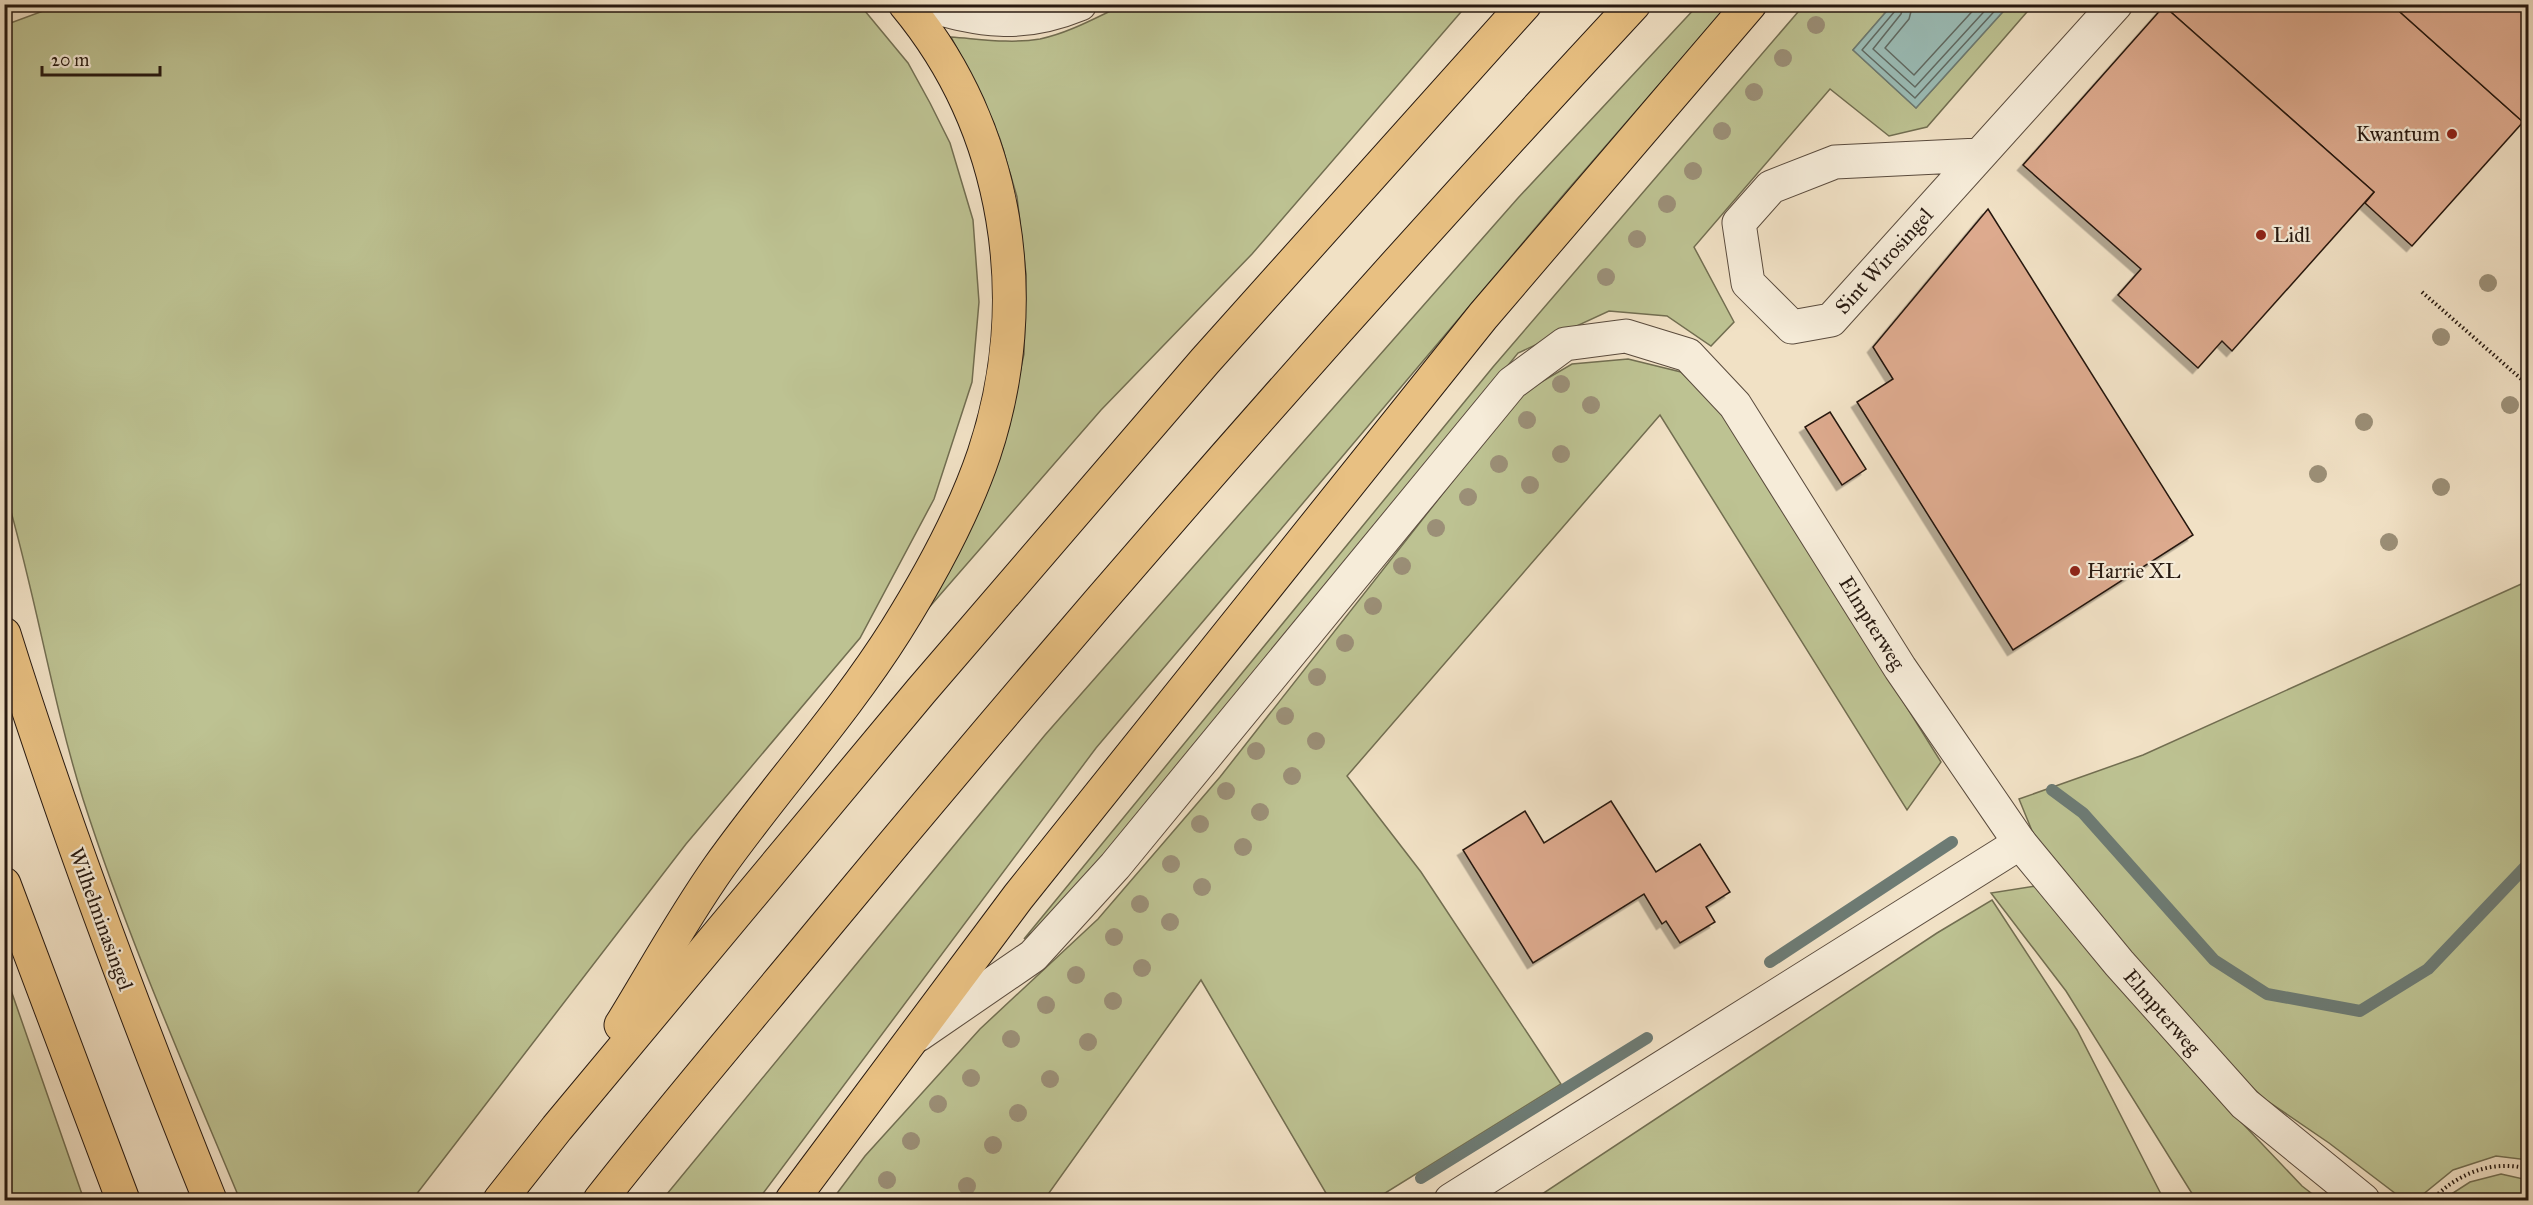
<svg xmlns="http://www.w3.org/2000/svg" width="2533" height="1205" viewBox="0 0 2533 1205" font-family="'IM FELL Great Primer',serif">
<style>
.green{fill:#bdc292;stroke:#726e51;stroke-width:1.5}
.water{fill:#9bbdb7;stroke:#6d7b74;stroke-width:1.5}
.lines{fill:none;stroke-linecap:round;stroke-linejoin:round}
.shore{stroke:#616b64;stroke-width:1.5}
.stream{stroke:#6d7b74;stroke-width:12}
.building{fill:#ddaa8e;stroke:#271910;stroke-width:1.5;filter:url(#shadow)}
.minor-casing{stroke:#5a4b3d;stroke-width:35}
.highway-casing{stroke:#271910;stroke-width:35}
.path{stroke:#271910;stroke-width:4;stroke-dasharray:1.5 3;stroke-linecap:butt}
.minor{stroke:#f6ecd9;stroke-width:33}
.highway{stroke:#e8c082;stroke-width:33}
.tree{fill:#9b8f77}
.poi-dot{fill:#8f2418;stroke:#f6ecd9;stroke-width:2}
.labels{text-anchor:middle;stroke-width:4.5;stroke-linejoin:round;paint-order:stroke}
.poi-label{font-size:21px;fill:#271910;stroke:#f6ecd9;text-anchor:start}
.street-label{font-size:21px;fill:#271910;stroke:#f6ecd9}
</style>
<defs>
<filter id="shadow"><feDropShadow dx="-5.5" dy="5.5" stdDeviation="0" flood-color="#0004"/></filter>
</defs>
<rect width="100%" height="100%" fill="#f1e1c5"/>
<filter id="stains"><feTurbulence type="fractalNoise" baseFrequency=".00333" numOctaves="4"/><feColorMatrix values="0 0 0 0 .2 0 0 0 0 .09 0 0 0 0 .02 0 0 0 .5 -.17"/></filter>
<radialGradient id="worn" r=".72"><stop offset=".6" stop-color="#630" stop-opacity="0"/><stop offset="1" stop-color="#630" stop-opacity=".3"/></radialGradient>
<!-- green -->
<g class="green">
<path d="M62,4L860,5L908,63L930,103L950,143L973,220L979,302L972,382L934,499L860,638L686,844L412,1200H240C185,1068 127,936 83,799C51,697 35,590 4,487L5,25Z"/>
<path d="M1123,5H1467L1252,254L1101,410L919,619L1012,409L1024,354L1026,274L1017,197L1000,139L978,88L951,37C980,39 1011,44 1040,39C1069,33 1097,17 1123,5Z"/>
<path d="M1698,5H1728L1565,193L1096,748L758,1200H662L1045,735L1518,198Z"/>
<path d="M1804,5H1892L1853,50L1916,108L2009,5H2033L1927,127L1889,136L1830,89L1694,247L1734,322L1711,346L1667,316L1609,311L1518,353L1074,898L1024,939L1493,367Z"/>
<path d="M1628,359L1681,372L1723,413L1941,762L1907,810L1660,415L1347,776L1421,872L1561,1084L1374,1200H1330L1201,980L1044,1200H832L865,1156L980,1029L1098,919L1220,777L1521,394L1572,364Z"/>
<path d="M2528,581V1160L2496,1156L2453,1170L2416,1200H2404L2329,1143L2266,1100L2217,1056L2037,843L2019,799L2143,755Z"/>
<path d="M2036,886L2205,1084L2302,1186L2320,1200H2196L2066,991L1991,893Z"/>
<path d="M1992,900L2077,1030L2164,1200H1533L1937,933Z"/>
<path d="M4,973H5L84,1200H5Z"/>
<path d="M2501,1174L2528,1180V1200H2442L2470,1182Z"/>
</g>
<!-- water -->
<path class="water" d="M1892,5V4L2009,5L1916,108L1853,50Z"/>
<g class="lines">
<!-- shore -->
<g class="shore">
<path d="M1896,4L1895,11L1862,50L1915,98L2001,4"/>
<path d="M1904,4L1901,14L1873,49L1915,87L1991,4"/>
<path d="M1913,4L1909,19L1885,48L1914,75L1979,4"/>
</g>
<!-- stream -->
<g class="stream">
<path d="M2052,790L2083,813L2214,960L2267,994L2360,1011L2428,969L2528,864"/>
<path d="M1770,962L1952,842"/>
<path d="M1421,1178L1647,1038"/>
<path d="M1386,1200L1389,1199"/>
</g>
</g>
<!-- building -->
<g class="building">
<path d="M2166,4H2391L2523,122L2412,246L2365,203L2374,192L2164,6Z"/>
<path d="M2391,4H2528V115L2523,122Z"/>
<path d="M2164,6L2374,192L2232,351L2222,341L2198,368L2118,295L2141,269L2023,165Z"/>
<path d="M1988,209L2193,535L2013,650L1857,402L1893,379L1873,347Z"/>
<path d="M1830,412L1866,469L1842,485L1805,427Z"/>
<path d="M1611,801L1656,872L1700,844L1730,892L1706,907L1715,922L1680,943L1666,921L1662,924L1644,894L1533,963L1463,850L1525,811L1544,843Z"/>
</g>
<g class="lines">
<defs>
<g id="minor">
<path d="M921,4C982,20 1019,29 1080,4"/>
<path d="M1979,155L1835,162L1771,187L1739,223L1748,283L1792,327L1831,320L2116,4"/>
<path d="M918,1035L1033,956L1115,866L1512,383L1565,344L1626,336L1688,355L1735,405L1900,668L2020,843L2119,963L2245,1104L2363,1200"/>
<path d="M1451,1200L2020,843"/>
</g>
<g id="highway">
<path d="M4,634C64,826 135,1014 210,1200"/>
<path d="M4,884L123,1200"/>
<path d="M621,1025C653,973 683,918 719,867C776,787 843,714 896,630C931,574 963,516 984,454C1035,301 1009,129 905,4"/>
<path d="M500,1200L557,1128L921,691L1205,361L1525,4"/>
<path d="M600,1200C673,1107 751,1016 827,924C1087,610 1356,303 1634,4"/>
<path d="M792,1200L1018,897L1483,316L1750,4"/>
</g>
</defs>
<!-- minor casing -->
<use href="#minor" class="minor-casing"/>
<!-- highway casing -->
<use href="#highway" class="highway-casing"/>
<!-- path -->
<g class="path">
<path d="M2422,292L2528,385"/>
<path d="M2432,1200C2456,1174 2493,1159 2528,1169"/>
</g>
<!-- minor -->
<use href="#minor" class="minor"/>
<!-- highway -->
<use href="#highway" class="highway"/>
</g>
<!-- trees -->
<g class="tree">
<circle cx="1816" cy="25" r="9"/>
<circle cx="1783" cy="58" r="9"/>
<circle cx="1754" cy="92" r="9"/>
<circle cx="1722" cy="131" r="9"/>
<circle cx="1693" cy="171" r="9"/>
<circle cx="1667" cy="204" r="9"/>
<circle cx="1637" cy="239" r="9"/>
<circle cx="1606" cy="277" r="9"/>
<circle cx="2488" cy="283" r="9"/>
<circle cx="2441" cy="337" r="9"/>
<circle cx="1561" cy="384" r="9"/>
<circle cx="1591" cy="405" r="9"/>
<circle cx="2510" cy="405" r="9"/>
<circle cx="1527" cy="420" r="9"/>
<circle cx="2364" cy="422" r="9"/>
<circle cx="1561" cy="454" r="9"/>
<circle cx="1499" cy="464" r="9"/>
<circle cx="2318" cy="474" r="9"/>
<circle cx="1530" cy="485" r="9"/>
<circle cx="2441" cy="487" r="9"/>
<circle cx="1468" cy="497" r="9"/>
<circle cx="1436" cy="528" r="9"/>
<circle cx="2389" cy="542" r="9"/>
<circle cx="1402" cy="566" r="9"/>
<circle cx="1373" cy="606" r="9"/>
<circle cx="1345" cy="643" r="9"/>
<circle cx="1317" cy="677" r="9"/>
<circle cx="1285" cy="716" r="9"/>
<circle cx="1316" cy="741" r="9"/>
<circle cx="1256" cy="751" r="9"/>
<circle cx="1292" cy="776" r="9"/>
<circle cx="1226" cy="791" r="9"/>
<circle cx="1260" cy="812" r="9"/>
<circle cx="1200" cy="824" r="9"/>
<circle cx="1243" cy="847" r="9"/>
<circle cx="1171" cy="864" r="9"/>
<circle cx="1202" cy="887" r="9"/>
<circle cx="1140" cy="904" r="9"/>
<circle cx="1170" cy="922" r="9"/>
<circle cx="1114" cy="937" r="9"/>
<circle cx="1142" cy="968" r="9"/>
<circle cx="1076" cy="975" r="9"/>
<circle cx="1113" cy="1001" r="9"/>
<circle cx="1046" cy="1005" r="9"/>
<circle cx="1011" cy="1039" r="9"/>
<circle cx="1088" cy="1042" r="9"/>
<circle cx="971" cy="1078" r="9"/>
<circle cx="1050" cy="1079" r="9"/>
<circle cx="938" cy="1104" r="9"/>
<circle cx="1018" cy="1113" r="9"/>
<circle cx="911" cy="1141" r="9"/>
<circle cx="993" cy="1145" r="9"/>
<circle cx="887" cy="1180" r="9"/>
<circle cx="967" cy="1186" r="9"/>
</g>
<!-- markers -->
<g class="poi-dot">
<circle cx="2452" cy="134" r="6"/>
<circle cx="2261" cy="235" r="6"/>
<circle cx="2075" cy="571" r="6"/>
</g>
<g class="labels">
<!-- poi labels -->
<g class="poi-label">
<text x="2440" y="141" text-anchor="end">Kwantum</text>
<text x="2273" y="242">Lidl</text>
<text x="2087" y="578">Harrie XL</text>
</g>
<!-- street labels -->
<g class="street-label">
<text transform="translate(1884 261) rotate(-48)" y="7">Sint Wirosingel</text>
<text transform="translate(1872 623) rotate(58)" y="7">Elmpterweg</text>
<text transform="translate(101 919) rotate(70)" y="7">Wilhelminasingel</text>
<text transform="translate(2162 1012) rotate(49)" y="7">Elmpterweg</text>
</g>
</g>
<!-- margin -->
<rect width="2533" height="1205" fill="none" stroke="#f1e1c5" stroke-width="24"/>
<rect x="6" y="6" width="2521" height="1193" fill="none" stroke="#271910" stroke-width="3"/>
<rect x="12" y="12" width="2509" height="1181" fill="none" stroke="#271910" stroke-width="1.5"/>
<!-- scale -->
<path d="M42 66v9h118v-9" fill="none" stroke="#271910" stroke-width="3"/>
<text x="51" y="66" font-size="18" fill="#271910" stroke="#f6ecd9" stroke-width="4.5" paint-order="stroke">20 m</text>
<rect width="100%" height="100%" filter="url(#stains)"/>
<rect width="100%" height="100%" fill="url(#worn)"/>
</svg>
